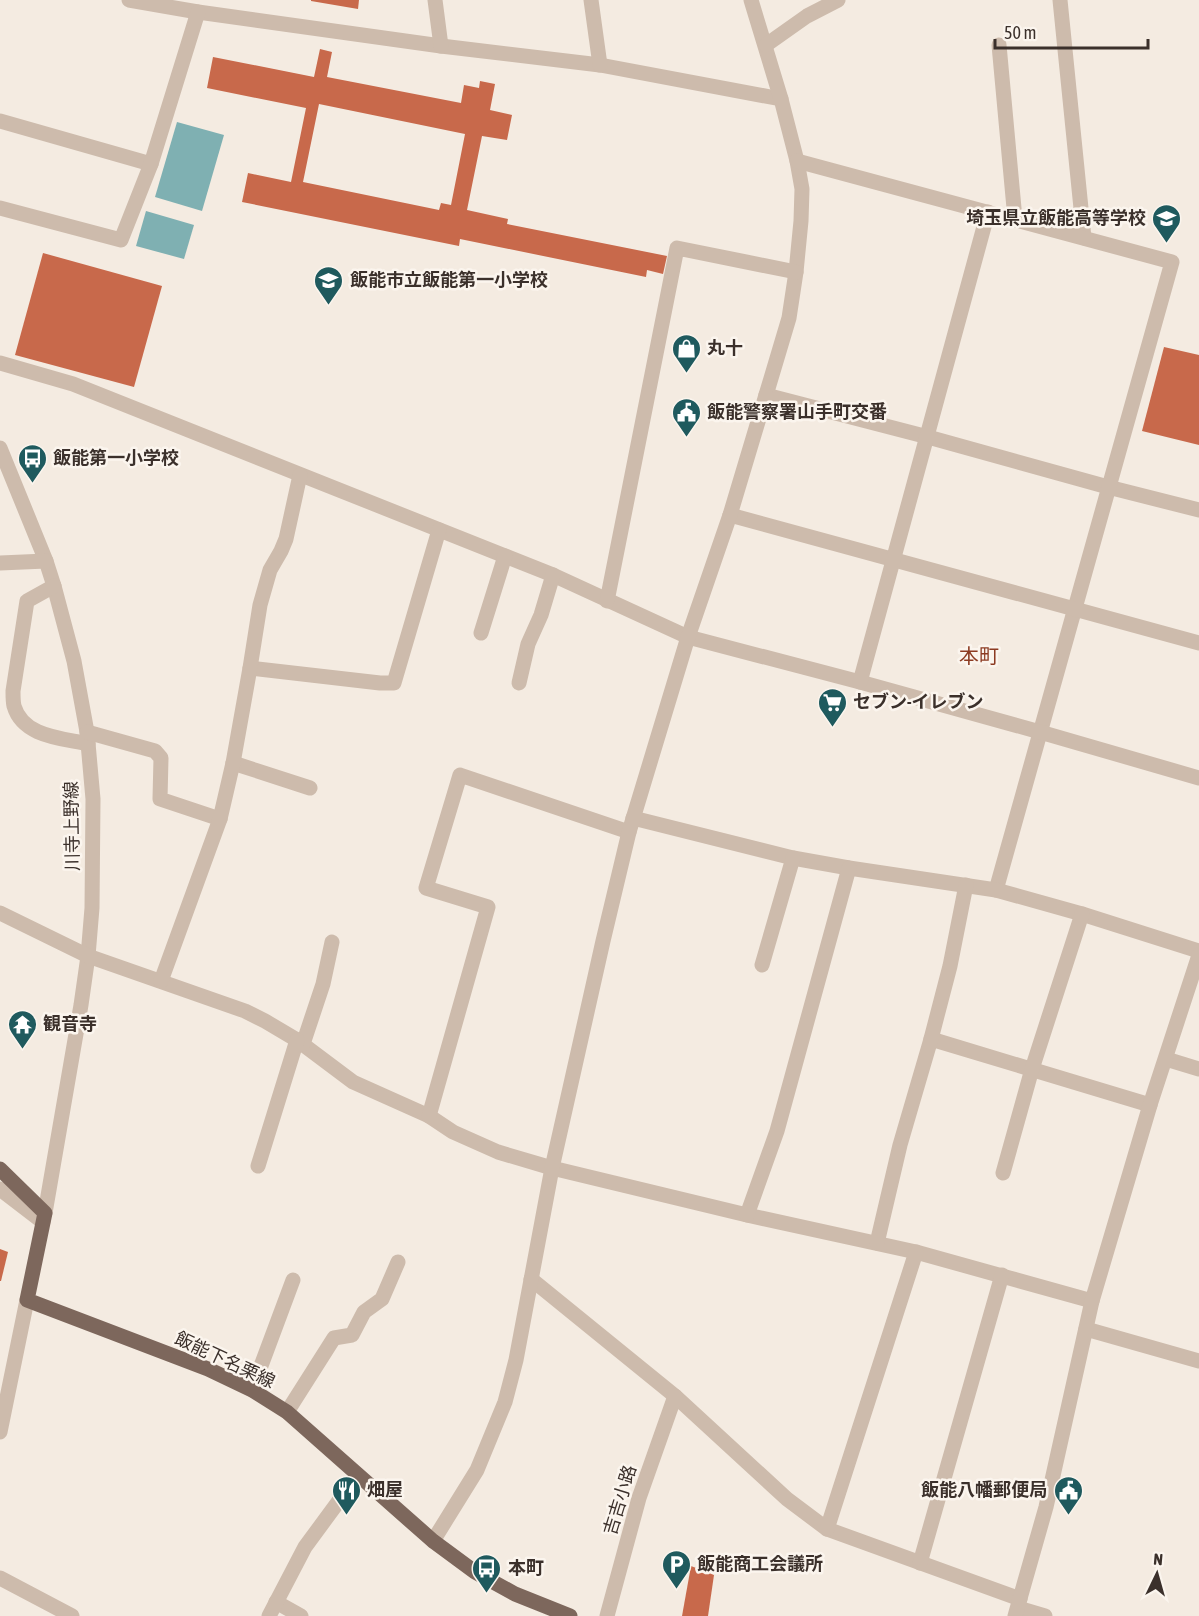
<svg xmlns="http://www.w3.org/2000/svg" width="1199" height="1616" viewBox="0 0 1199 1616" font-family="'Asap Condensed','Noto Sans JP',sans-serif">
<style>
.water{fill:#7fb0b2}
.building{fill:#c8694b;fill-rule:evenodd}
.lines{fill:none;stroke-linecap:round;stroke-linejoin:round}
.minor{stroke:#cdbbac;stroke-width:15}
.major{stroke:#7d675c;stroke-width:15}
.labels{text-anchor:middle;stroke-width:5;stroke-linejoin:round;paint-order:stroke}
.poi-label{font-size:18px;font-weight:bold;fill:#3b302b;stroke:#fbf5ee;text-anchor:start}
.street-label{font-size:18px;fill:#3b302b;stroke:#fbf5ee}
.neighbourhood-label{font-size:20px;fill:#8c3b22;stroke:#fbf5ee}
</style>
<rect width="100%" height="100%" fill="#f4ebe1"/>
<!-- water -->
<g class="water">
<path d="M177,122L224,135L202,211L155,197Z"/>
<path d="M146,211L194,225L184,259L136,246Z"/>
</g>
<!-- building -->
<g class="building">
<path d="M311,0H359L358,9L311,1Z"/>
<path d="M320,49L332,52L327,77L461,103L464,85L479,88L480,81L495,84L490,110L512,115L507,140L482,136L467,210L508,219L507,224L667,256L663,274L647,270L646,277L460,239L459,246L242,202L248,173L291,182L306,108L207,88L213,57L314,77ZM319,104L465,134L451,205L441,203L439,210L303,182Z"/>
<path d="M43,253L162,286L134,387L15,355Z"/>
<path d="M1164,347L1199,355V445L1142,431Z"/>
<path d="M0,1249L8,1252L1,1281H0Z"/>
<path d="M691,1566L714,1575L708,1616H682Z"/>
</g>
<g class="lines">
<!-- minor -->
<g class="minor">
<path d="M129,0L198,12L441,46L600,65L781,99"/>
<path d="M435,0L441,46"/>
<path d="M591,0L600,65"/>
<path d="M751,0L781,99L797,161L802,189L801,221L796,272L789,318L766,395L928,437L1108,487L1199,510"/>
<path d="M1060,0L1084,238"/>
<path d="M766,45L807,16L838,0"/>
<path d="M999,45L1015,219"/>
<path d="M0,121L151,164"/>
<path d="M797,161L1172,262L996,890"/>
<path d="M0,208L121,240L151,164L198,12"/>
<path d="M0,363L73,384L505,556L553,575L688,637L860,682L1040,732L1199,778"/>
<path d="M0,448L46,561L54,586L74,661L87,732L93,799L92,908L88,956L81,1005L45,1213"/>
<path d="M730,515L1199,643"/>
<path d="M0,563L46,561"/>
<path d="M54,586L27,601L13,691C13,696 13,702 14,706C23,737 62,738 88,744"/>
<path d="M607,601L677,248L796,272"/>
<path d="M481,633L505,556"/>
<path d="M250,668L380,683H394L439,530"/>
<path d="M860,682L988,212"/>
<path d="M519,683L528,644L541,615L553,575"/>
<path d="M87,732L155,751L161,758L160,799L220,819"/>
<path d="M233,763L310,788"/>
<path d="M633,818L793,858L849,868L996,890L1082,914L1199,951"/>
<path d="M0,913L88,956L245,1011L265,1021L297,1040L353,1082L429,1116L453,1132L498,1152L552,1168L747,1215L916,1252L1092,1301"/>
<path d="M762,965L793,858"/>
<path d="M161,981L220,819L233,763L250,668L260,605L270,570L281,551L286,539L300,475"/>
<path d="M931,1039L1150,1105"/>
<path d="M303,1044L323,984L332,942"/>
<path d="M1166,1059L1199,1069"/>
<path d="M429,1116L488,907L426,888L460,775L629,832"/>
<path d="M258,1166L297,1040"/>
<path d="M1003,1173L1032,1069L1082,914"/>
<path d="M0,1189L43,1222"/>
<path d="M747,1215L777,1131L849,868"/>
<path d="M877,1243L900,1145L931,1039L950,966L966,885"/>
<path d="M531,1279L675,1396L787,1499L827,1529L1020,1599"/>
<path d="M1086,1329L1199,1361"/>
<path d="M252,1390L293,1280"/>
<path d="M287,1412L334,1338L352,1335L364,1312L382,1299L398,1262"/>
<path d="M0,1432L27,1300"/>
<path d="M827,1529L916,1252"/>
<path d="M433,1541L477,1470L505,1402L516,1360L552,1168L603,941L629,832L688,637L730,515L766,395"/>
<path d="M920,1563L1002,1275"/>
<path d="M0,1578L72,1616"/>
<path d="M276,1602L301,1616"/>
<path d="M1018,1608L1045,1616"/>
<path d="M269,1616L305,1547L358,1475"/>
<path d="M607,1616L639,1498L675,1396"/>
<path d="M1015,1616L1046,1507L1092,1301L1150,1105L1199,955"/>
</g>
<!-- major -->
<path class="major" d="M0,1169L45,1213L27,1300L208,1369L252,1390L287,1412L433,1541L475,1572L515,1594L570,1616"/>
</g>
<!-- icons -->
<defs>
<symbol id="school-pin" viewBox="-11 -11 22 30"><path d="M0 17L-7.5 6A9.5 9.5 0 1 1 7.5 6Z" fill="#1f5a5e" stroke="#fbf5ee"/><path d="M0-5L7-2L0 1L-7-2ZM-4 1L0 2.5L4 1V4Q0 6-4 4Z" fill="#fff"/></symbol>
<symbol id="shop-pin" viewBox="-11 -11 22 30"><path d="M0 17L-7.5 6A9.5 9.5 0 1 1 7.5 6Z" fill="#1f5a5e" stroke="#fbf5ee"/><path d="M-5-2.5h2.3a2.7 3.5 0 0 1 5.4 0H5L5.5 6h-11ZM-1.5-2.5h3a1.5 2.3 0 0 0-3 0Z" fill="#fff"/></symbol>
<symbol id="civic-pin" viewBox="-11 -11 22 30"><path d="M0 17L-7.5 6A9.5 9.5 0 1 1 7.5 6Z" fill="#1f5a5e" stroke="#fbf5ee"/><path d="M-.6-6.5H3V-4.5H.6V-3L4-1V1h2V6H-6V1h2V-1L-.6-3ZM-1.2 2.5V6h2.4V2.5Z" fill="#fff"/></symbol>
<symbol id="bus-pin" viewBox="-11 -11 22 30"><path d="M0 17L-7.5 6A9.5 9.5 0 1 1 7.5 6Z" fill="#1f5a5e" stroke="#fbf5ee"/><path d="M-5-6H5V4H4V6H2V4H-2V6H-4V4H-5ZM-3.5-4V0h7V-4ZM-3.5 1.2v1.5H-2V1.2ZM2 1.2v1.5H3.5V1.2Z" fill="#fff"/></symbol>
<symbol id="supermarket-pin" viewBox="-11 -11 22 30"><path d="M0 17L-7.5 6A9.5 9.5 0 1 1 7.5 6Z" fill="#1f5a5e" stroke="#fbf5ee"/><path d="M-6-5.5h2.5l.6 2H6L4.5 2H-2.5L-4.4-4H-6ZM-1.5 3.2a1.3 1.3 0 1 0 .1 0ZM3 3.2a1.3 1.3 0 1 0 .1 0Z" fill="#fff"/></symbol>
<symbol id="temple-pin" viewBox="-11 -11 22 30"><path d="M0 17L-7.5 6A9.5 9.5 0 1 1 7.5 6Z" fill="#1f5a5e" stroke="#fbf5ee"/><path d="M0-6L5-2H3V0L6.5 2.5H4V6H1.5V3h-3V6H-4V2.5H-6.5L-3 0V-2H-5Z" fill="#fff"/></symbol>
<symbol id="restaurant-pin" viewBox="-11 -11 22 30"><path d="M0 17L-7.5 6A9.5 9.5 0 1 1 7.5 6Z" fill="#1f5a5e" stroke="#fbf5ee"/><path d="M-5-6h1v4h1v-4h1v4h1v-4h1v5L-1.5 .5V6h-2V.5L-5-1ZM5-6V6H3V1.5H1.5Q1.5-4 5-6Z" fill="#fff"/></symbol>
<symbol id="parking-pin" viewBox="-11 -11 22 30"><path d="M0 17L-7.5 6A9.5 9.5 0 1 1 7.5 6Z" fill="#1f5a5e" stroke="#fbf5ee"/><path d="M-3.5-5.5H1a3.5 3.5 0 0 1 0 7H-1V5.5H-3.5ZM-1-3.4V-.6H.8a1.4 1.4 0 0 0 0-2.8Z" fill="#fff"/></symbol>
</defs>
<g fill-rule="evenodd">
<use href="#school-pin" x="1150" y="202" width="33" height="45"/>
<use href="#school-pin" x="312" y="264" width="33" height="45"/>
<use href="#shop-pin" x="670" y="332" width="33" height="45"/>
<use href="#civic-pin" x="670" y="396" width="33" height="45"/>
<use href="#bus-pin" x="16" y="442" width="33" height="45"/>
<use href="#supermarket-pin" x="816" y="686" width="33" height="45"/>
<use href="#temple-pin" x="6" y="1008" width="33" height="45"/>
<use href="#restaurant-pin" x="330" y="1474" width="33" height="45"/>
<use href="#civic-pin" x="1052" y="1474" width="33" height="45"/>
<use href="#parking-pin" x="660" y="1548" width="33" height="45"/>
<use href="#bus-pin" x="470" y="1552" width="33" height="45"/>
</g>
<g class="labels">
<!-- poi labels -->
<g class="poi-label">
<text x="1146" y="224" text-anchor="end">埼玉県立飯能高等学校</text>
<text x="350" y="286">飯能市立飯能第一小学校</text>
<text x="707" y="354">丸十</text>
<text x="707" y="418">飯能警察署山手町交番</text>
<text x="53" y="464">飯能第一小学校</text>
<text x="853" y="708">セブン-イレブン</text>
<text x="43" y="1030">観音寺</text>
<text x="367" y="1496">畑屋</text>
<text x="1047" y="1496" text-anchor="end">飯能八幡郵便局</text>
<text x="697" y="1570">飯能商工会議所</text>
<text x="508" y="1574">本町</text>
</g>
<!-- street labels -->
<g class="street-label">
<text transform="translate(72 826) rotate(-91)" y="6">川寺上野線</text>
<text transform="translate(225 1360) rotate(25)" y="6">飯能下名栗線</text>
<text transform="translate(620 1500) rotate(-73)" y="6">吉吉小路</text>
</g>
<!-- neighbourhood labels -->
<g class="neighbourhood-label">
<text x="979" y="663">本町</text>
</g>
</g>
<!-- north arrow -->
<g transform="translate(1157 1574) rotate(5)" stroke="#fbf5ee" stroke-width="4.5" paint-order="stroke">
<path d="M0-4.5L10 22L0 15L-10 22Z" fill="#3b302b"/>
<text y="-9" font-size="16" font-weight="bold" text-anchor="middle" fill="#3b302b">N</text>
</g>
<!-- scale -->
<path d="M995 39v9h153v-9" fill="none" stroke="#3b302b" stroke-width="3"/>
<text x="1004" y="39" font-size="18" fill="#3b302b" stroke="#fbf5ee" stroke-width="4.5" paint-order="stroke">50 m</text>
</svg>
